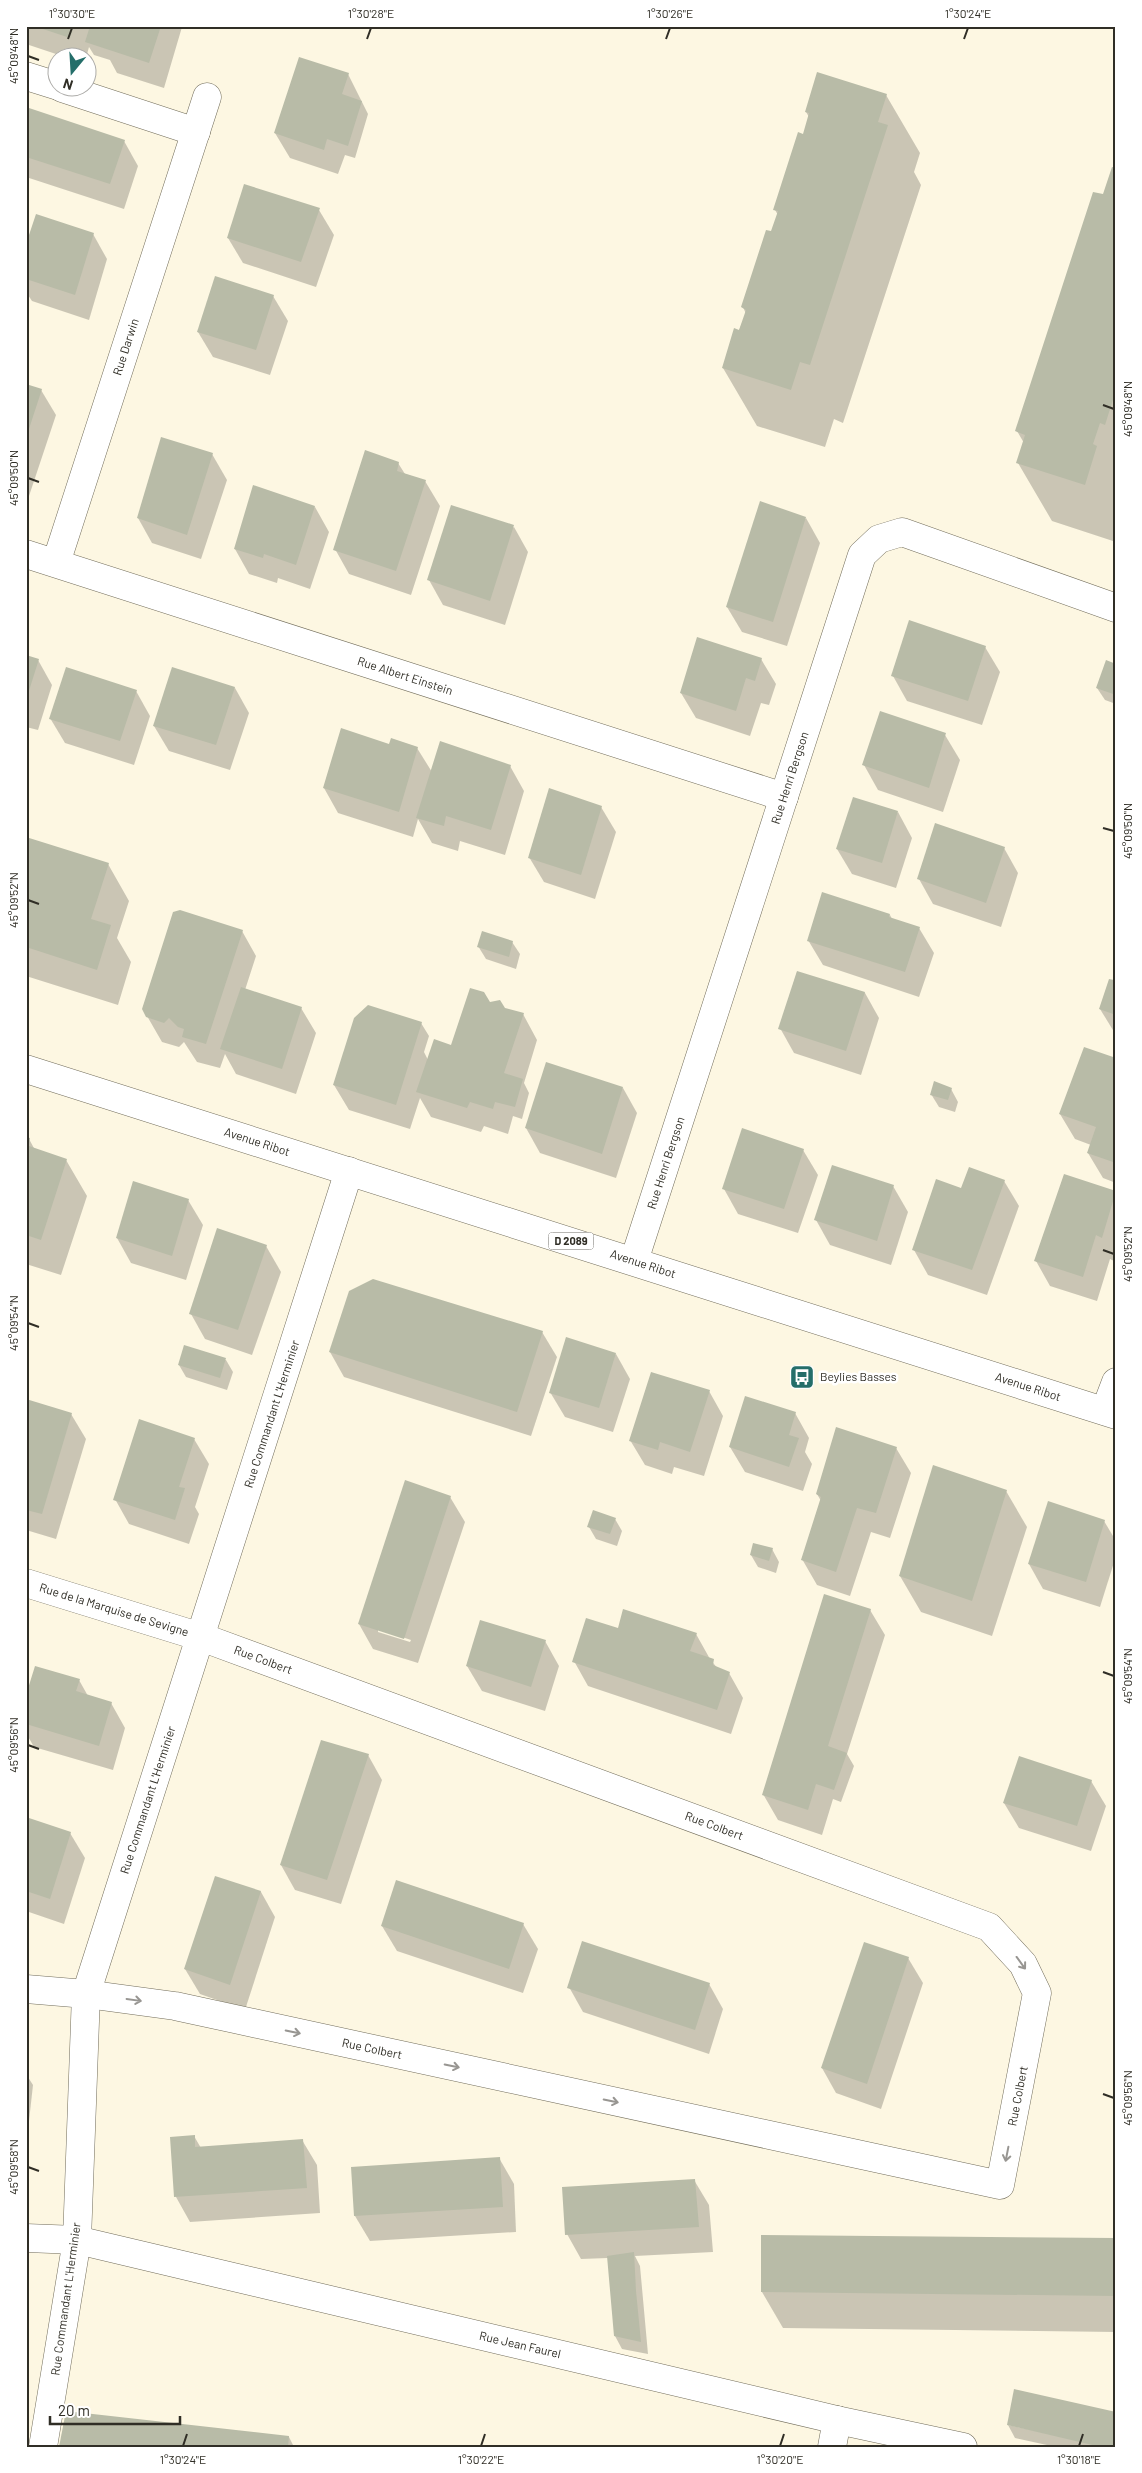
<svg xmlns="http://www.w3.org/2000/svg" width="1142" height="2473" viewBox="0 0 1142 2473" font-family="Barlow,sans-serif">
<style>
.shadow{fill:#0003;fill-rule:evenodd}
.building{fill:#b8bba7}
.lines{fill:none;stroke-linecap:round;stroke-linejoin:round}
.minor-casing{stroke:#726d5b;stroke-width:29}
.major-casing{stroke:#726d5b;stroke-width:29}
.minor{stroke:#fff;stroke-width:28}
.major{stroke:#fff;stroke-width:28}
.oneway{stroke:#989692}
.ticks{fill:none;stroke:#302e26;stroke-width:2}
.labels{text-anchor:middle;stroke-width:5;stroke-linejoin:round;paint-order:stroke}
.shield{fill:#fff;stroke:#6e6d67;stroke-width:1}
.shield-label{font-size:11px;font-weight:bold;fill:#302e26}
.street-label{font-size:12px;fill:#302e26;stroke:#fff}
.poi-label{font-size:12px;fill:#302e26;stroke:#fff;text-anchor:start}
.neatline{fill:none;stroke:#302e26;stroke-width:2}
.ticks-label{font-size:12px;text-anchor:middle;fill:#302e26}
</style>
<rect width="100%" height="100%" fill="#fdf7e2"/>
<!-- shadow -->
<g class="shadow">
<path d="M26,26H182V27L164,88L117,73L110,60L94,55L89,47L86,58H68L26,44Z"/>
<path d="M348,74L368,114L355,158L345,155L338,174L290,158L275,133Z"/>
<path d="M886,95L920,153L914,172L921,185L843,423L834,419L825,447L757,426L723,368L746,314L743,307L772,233L778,215L775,210L804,135L809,117L806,112Z"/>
<path d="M26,108L124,141L138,166L124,209L26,177Z"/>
<path d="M1116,170V542L1052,521L1018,463L1024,443L1017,431L1103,196Z"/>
<path d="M319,210L334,235L316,287L243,263L228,238Z"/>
<path d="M93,234L107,259L89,320L32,301L26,292V248Z"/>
<path d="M273,296L288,321L270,375L213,357L198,332Z"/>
<path d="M26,385L41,390L56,415L27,502Z"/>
<path d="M212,454L227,480L201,559L152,543L138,518Z"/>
<path d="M398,463L405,474L425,481L440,506L411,595L349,574L335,549Z"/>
<path d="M315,507L329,532L310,589L278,578L277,583L249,574L235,549Z"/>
<path d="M806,518L820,543L787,646L742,632L727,607Z"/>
<path d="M514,527L528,552L505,625L443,605L429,580Z"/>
<path d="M985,647L1000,672L982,725L907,701L893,676Z"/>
<path d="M26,656L38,660L52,685L38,730L26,727Z"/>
<path d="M761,659L776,684L769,705L761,703L750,736L696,718L681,693Z"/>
<path d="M1116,665V704L1105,700L1097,688Z"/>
<path d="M235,688L249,713L230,770L169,751L154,726Z"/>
<path d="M136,691L150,716L134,765L65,743L50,718Z"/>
<path d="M945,735L960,760L943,812L878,790L864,765Z"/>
<path d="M389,745L417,748L432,772L510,766L524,791L505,855L460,841L458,851L432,843L418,819L413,837L338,813L324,788Z"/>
<path d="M601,807L616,832L595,899L544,882L529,857Z"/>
<path d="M898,812L912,838L896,888L852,874L837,849Z"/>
<path d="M26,838L108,864L129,901L117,938L131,962L118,1005L26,976Z"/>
<path d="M1004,848L1018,873L1001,927L933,904L919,879Z"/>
<path d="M890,915L892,919L919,928L934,953L919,997L823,965L808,940Z"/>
<path d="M242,931L256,956L245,990L301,1008L316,1033L296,1094L236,1074L225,1054L220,1068L197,1062L184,1042L179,1047L162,1042L143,1009Z"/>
<path d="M512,942L520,954L516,969L486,959L478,946Z"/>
<path d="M797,972L865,993L879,1018L861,1075L794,1053L780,1028Z"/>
<path d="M1116,979V1035L1100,1009Z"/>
<path d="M489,1004L523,1014L537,1040L524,1083L529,1093L522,1119L513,1116L508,1134L484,1126L481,1132L431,1117L420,1098L410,1129L349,1110L334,1085L421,1023L429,1036L424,1052L428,1060L452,1046Z"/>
<path d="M1116,1060V1183L1103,1178L1088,1153L1091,1145L1075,1139L1060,1114Z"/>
<path d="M623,1088L637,1113L616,1178L540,1153L526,1128Z"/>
<path d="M951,1089L958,1102L955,1112L939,1107L931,1094Z"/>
<path d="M26,1138L29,1139L35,1150L66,1160L87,1196L61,1275L26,1264Z"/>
<path d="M803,1150L818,1175L798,1233L738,1214L724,1189Z"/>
<path d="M1065,1176L1116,1193V1262L1110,1259L1097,1301L1050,1286L1036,1261Z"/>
<path d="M1004,1181L1019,1206L987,1295L928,1275L914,1250L962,1190Z"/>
<path d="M893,1186L908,1212L891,1265L830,1245L816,1220Z"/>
<path d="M188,1200L203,1225L186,1280L131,1263L117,1238Z"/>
<path d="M266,1246L281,1272L252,1355L205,1339L191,1314Z"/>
<path d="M542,1332L557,1357L531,1436L344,1377L330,1352Z"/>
<path d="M185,1347L226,1360L233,1372L227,1390L186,1377L179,1365Z"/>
<path d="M616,1354L630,1379L613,1432L565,1417L550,1392Z"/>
<path d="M709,1391L723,1416L704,1476L674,1467L672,1474L645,1465L630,1440Z"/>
<path d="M26,1401L71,1414L86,1439L56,1539L26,1530Z"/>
<path d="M795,1413L809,1438L805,1452L812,1464L803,1491L745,1472L730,1447Z"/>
<path d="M194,1439L209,1464L195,1507L199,1514L189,1544L129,1524L115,1499Z"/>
<path d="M896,1448L911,1473L890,1538L871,1532L850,1596L817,1585L802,1559L821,1501L817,1494Z"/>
<path d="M1006,1491L1027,1527L992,1636L921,1612L900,1576Z"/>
<path d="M450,1497L465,1522L418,1663L373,1649L359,1624ZM378,1629L411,1640L410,1642L378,1632Z"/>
<path d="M615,1519L622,1531L617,1546L596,1539L589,1527Z"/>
<path d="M1104,1521L1116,1541V1556L1100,1607L1043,1589L1029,1564Z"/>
<path d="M772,1549L779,1562L776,1573L758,1567L751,1555Z"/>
<path d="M870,1610L885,1635L847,1754L854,1766L841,1802L833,1799L822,1835L778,1820L763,1794Z"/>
<path d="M619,1629L696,1634L710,1659L718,1669L729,1673L743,1698L731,1734L588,1686L574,1661Z"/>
<path d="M545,1641L559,1666L545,1711L482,1691L467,1666Z"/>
<path d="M79,1680L88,1696L111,1703L125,1728L113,1770L34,1747L26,1733V1699Z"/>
<path d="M368,1755L382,1780L341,1904L295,1890L281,1865Z"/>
<path d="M1091,1781L1106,1806L1091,1851L1019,1828L1004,1803Z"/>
<path d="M26,1818L70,1833L85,1858L64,1924L26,1911Z"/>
<path d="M216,1878L261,1892L275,1917L245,2010L200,1994L185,1969Z"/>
<path d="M523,1924L538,1949L523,1993L397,1951L382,1926Z"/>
<path d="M908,1958L923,1983L881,2109L836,2093L822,2068Z"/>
<path d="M709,1984L723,2009L709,2054L583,2012L569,1987Z"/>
<path d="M26,2074L33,2085L27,2139H26Z"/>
<path d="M194,2136L201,2148L302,2140L317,2165L320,2213L190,2222L176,2197L171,2138Z"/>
<path d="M499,2158L514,2184L516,2232L370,2241L355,2216L352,2168Z"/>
<path d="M694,2180L709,2205L713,2252L635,2256L640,2266L648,2354L622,2349L615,2336L608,2258L581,2259L567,2234Z"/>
<path d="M1116,2239V2332L783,2328L762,2292Z"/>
<path d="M1008,2425L1116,2447H1056L1015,2438Z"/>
<path d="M289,2437L294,2447H60Z"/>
</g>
<!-- building -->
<g class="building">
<path d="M34,26H74L70,38Z"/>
<path d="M90,26H161L149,63L85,42Z"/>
<path d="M299,57L349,73L342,94L362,101L348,146L327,139L324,150L274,133Z"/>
<path d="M817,72L887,94L878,122L888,125L810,365L800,362L791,390L722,368L734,328L739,330L746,310L741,307L766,230L771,231L778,211L773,210L798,132L803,134L809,113L805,112Z"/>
<path d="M26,107L125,140L110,184L26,157Z"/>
<path d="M1112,167L1116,168V390L1105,425L1100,423L1093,444L1097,446L1085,485L1016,463L1025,435L1015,431L1093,192L1103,194Z"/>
<path d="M244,184L320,208L301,262L227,238Z"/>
<path d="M36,214L94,233L75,295L26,279V244Z"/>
<path d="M215,276L274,295L256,350L197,332Z"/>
<path d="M26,384L42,389L27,435H26Z"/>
<path d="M161,437L213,453L187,535L137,518Z"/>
<path d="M365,450L399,462L397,471L426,480L396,571L333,550Z"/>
<path d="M253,485L315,506L296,565L264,554L263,558L234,549Z"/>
<path d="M760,501L806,517L773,622L726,607Z"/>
<path d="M451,505L514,525L490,601L427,580Z"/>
<path d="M909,620L986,646L968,701L891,676Z"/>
<path d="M697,637L762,658L755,681L746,678L736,711L680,693Z"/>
<path d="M26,655L39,659L27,697H26Z"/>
<path d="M1106,660L1116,664V695L1096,688Z"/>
<path d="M66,667L137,690L120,741L49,719Z"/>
<path d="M172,667L235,687L216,745L153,726Z"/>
<path d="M880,711L946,733L929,788L862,765Z"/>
<path d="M341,728L389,744L391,738L418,747L399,812L323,788Z"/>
<path d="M440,741L511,765L491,830L446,816L444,826L416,818Z"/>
<path d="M549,788L602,806L581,875L528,858Z"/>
<path d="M853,797L898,811L882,863L836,849Z"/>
<path d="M935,823L1005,847L986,903L917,879Z"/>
<path d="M26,837L109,863L91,919L111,925L97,970L26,947Z"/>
<path d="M822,892L890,914L889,917L920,927L905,972L807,941Z"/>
<path d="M180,910L243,930L206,1044L182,1037L184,1029L178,1027L169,1018L164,1023L146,1017L142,1009L173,912Z"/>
<path d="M482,931L513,941L509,957L477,947Z"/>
<path d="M797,971L865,992L846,1051L778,1029Z"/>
<path d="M1115,976H1116V1015L1099,1009L1109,979L1114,980Z"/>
<path d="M241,987L302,1007L282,1069L220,1049Z"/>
<path d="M470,988L484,992L490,1002L500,1000L505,1008L524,1013L504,1073L523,1079L515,1107L495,1102L493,1109L470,1102L467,1108L416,1092L434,1039L451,1045Z"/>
<path d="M368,1005L422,1022L396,1105L333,1085L354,1018Z"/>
<path d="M1084,1047L1116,1058V1163L1087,1153L1096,1127L1059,1114Z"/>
<path d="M546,1062L623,1087L602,1154L525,1128Z"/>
<path d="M934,1081L952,1088L948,1100L930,1095Z"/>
<path d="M742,1128L804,1149L784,1209L722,1189Z"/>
<path d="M26,1137L30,1138L29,1146L67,1159L41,1240L26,1235Z"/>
<path d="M832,1165L894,1185L877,1241L814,1220Z"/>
<path d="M969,1167L1005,1180L972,1270L912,1250L936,1179L961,1188Z"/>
<path d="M1064,1174L1116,1191L1102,1238L1096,1235L1083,1277L1034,1261Z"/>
<path d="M133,1181L189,1199L172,1256L116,1238Z"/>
<path d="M217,1228L267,1245L238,1330L189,1314Z"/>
<path d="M373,1279L543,1331L517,1412L329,1352L349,1291Z"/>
<path d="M566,1337L616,1353L599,1408L549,1393Z"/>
<path d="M184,1345L226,1358L220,1378L178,1365Z"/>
<path d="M651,1372L710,1390L690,1452L660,1442L658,1450L629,1441Z"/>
<path d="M745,1396L796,1412L789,1435L799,1438L789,1467L729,1447Z"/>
<path d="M26,1399L72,1413L42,1514L26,1510Z"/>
<path d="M139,1419L195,1438L179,1487L185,1488L175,1520L113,1500Z"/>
<path d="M836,1427L897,1447L876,1513L857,1508L836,1572L801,1560L821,1497L816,1494Z"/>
<path d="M933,1465L1007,1490L972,1601L899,1576Z"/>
<path d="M405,1480L451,1496L404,1639L358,1624Z"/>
<path d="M1048,1501L1105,1520L1086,1582L1028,1564Z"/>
<path d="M593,1510L616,1518L610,1534L587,1527Z"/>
<path d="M753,1543L773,1548L769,1561L750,1555Z"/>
<path d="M824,1594L871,1609L828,1746L847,1753L834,1790L816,1784L808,1810L762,1795Z"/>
<path d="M623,1609L697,1633L690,1651L714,1659L713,1665L730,1672L717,1710L572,1662L586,1618L618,1628Z"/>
<path d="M480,1620L546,1640L531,1687L466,1666Z"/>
<path d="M35,1666L80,1679L76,1691L112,1702L99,1746L26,1724V1695Z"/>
<path d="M321,1740L369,1754L327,1880L280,1865Z"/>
<path d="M1019,1756L1092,1780L1077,1826L1003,1803Z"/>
<path d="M26,1817L71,1832L50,1899L26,1891Z"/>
<path d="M215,1876L261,1891L230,1985L184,1969Z"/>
<path d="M396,1880L524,1923L509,1969L381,1926Z"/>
<path d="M582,1941L710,1983L695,2030L567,1988Z"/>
<path d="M864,1942L909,1957L867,2084L821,2068Z"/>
<path d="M195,2135V2147L303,2139L307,2188L174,2197L170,2137Z"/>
<path d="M500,2157L503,2207L354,2216L351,2167Z"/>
<path d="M695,2179L699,2227L565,2235L562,2187Z"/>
<path d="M761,2235L1116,2238V2296L761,2292Z"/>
<path d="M634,2252L636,2291L641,2342L614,2336L607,2256Z"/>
<path d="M1014,2389L1116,2412V2447H1101L1007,2425Z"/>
<path d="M66,2411L289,2436L288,2447H59Z"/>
</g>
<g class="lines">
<defs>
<g id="minor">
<path d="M26,76L58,86"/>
<path d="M62,88L196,132"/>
<path d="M26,554L784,797"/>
<path d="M56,563L207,97"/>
<path d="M634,1261L862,555L879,539L902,532L1116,608"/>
<path d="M1105,1411L1116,1382"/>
<path d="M26,1583L201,1637L989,1927L1023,1964L1037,1993L1000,2185L175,2006L86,1994L26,1989"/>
<path d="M26,2238L77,2240L837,2420L963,2447"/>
<path d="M43,2447L77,2240L86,1994L349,1171"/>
<path d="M832,2447L837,2420"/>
</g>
<path id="major" d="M26,1069L1116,1415"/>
</defs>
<!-- minor casing -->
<use href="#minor" class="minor-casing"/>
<!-- major casing -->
<use href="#major" class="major-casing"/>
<!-- minor -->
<use href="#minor" class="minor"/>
<!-- major -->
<use href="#major" class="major"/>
</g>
<!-- one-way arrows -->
<defs><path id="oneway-shaft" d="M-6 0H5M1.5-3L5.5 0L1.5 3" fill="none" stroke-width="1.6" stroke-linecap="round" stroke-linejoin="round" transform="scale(1.25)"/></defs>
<g class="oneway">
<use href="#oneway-shaft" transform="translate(1021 1963) rotate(54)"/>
<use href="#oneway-shaft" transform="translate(134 2000) rotate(8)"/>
<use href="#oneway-shaft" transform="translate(293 2032) rotate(12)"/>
<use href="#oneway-shaft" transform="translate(452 2066) rotate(12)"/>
<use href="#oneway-shaft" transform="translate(611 2101) rotate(12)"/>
<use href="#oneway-shaft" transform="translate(1007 2154) rotate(101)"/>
</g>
<!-- ticks -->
<path class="ticks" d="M68,39L72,28M367,39L371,28M666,39L670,28M964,39L968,28M28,56L39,60M1103,405L1114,409M28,478L39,482M1103,828L1114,831M28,900L39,904M1103,1250L1114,1254M28,1323L39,1327M1103,1672L1114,1676M28,1745L39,1749M1103,2094L1114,2098M28,2167L39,2171M183,2446L187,2434M481,2446L485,2434M780,2446L784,2434M1079,2446L1083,2434"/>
<!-- icons -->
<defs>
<symbol id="bus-square" viewBox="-11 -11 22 22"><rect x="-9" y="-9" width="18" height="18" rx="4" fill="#246e6a" stroke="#fff"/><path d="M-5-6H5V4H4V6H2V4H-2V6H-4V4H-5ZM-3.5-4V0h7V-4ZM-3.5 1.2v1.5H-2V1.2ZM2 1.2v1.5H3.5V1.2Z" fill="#fff"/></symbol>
</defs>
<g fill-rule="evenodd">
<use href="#bus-square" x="788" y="1363" width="28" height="28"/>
</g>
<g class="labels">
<!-- shield labels -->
<rect class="shield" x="548.5" y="1232.5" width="45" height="17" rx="4"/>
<g class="shield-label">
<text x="571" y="1245">D 2089</text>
</g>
<!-- street labels -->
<g class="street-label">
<text transform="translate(126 347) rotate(-72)" y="4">Rue Darwin</text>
<text transform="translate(405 676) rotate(18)" y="4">Rue Albert Einstein</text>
<text transform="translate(790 778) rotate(-72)" y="4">Rue Henri Bergson</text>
<text transform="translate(257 1142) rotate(18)" y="4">Avenue Ribot</text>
<text transform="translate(666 1163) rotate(-72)" y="4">Rue Henri Bergson</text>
<text transform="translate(643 1264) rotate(18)" y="4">Avenue Ribot</text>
<text transform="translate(1028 1387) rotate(18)" y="4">Avenue Ribot</text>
<text transform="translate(272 1414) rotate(-72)" y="4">Rue Commandant L'Herminier</text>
<text transform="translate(114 1610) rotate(17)" y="4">Rue de la Marquise de Sevigne</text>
<text transform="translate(263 1660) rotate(20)" y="4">Rue Colbert</text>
<text transform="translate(148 1800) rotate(-72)" y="4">Rue Commandant L'Herminier</text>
<text transform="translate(714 1826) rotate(20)" y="4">Rue Colbert</text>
<text transform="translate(372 2049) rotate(12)" y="4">Rue Colbert</text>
<text transform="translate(1018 2096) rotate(-79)" y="4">Rue Colbert</text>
<text transform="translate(66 2299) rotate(-82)" y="4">Rue Commandant L'Herminier</text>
<text transform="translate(520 2345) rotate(13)" y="4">Rue Jean Faurel</text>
</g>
<!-- poi labels -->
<g class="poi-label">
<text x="820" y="1381">Beylies Basses</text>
</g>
</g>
<!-- border -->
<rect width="1142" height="2473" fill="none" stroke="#ffffff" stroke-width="55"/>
<!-- north arrow -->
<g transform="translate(72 72) rotate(198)"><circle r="24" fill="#ffffff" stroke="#acaba8"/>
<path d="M0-4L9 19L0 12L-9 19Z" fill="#246e6a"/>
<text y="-8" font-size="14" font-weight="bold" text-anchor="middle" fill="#302e26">N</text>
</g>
<!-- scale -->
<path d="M50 2416v8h130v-8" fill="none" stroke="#302e26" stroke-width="2.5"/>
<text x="58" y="2416" font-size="15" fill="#302e26" stroke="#ffffff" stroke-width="4" paint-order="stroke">20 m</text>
<rect x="28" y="28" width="1086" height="2418" class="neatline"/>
<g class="ticks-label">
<text x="72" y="18">1°30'30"E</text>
<text x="371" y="18">1°30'28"E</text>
<text x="670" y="18">1°30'26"E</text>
<text x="968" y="18">1°30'24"E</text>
<text transform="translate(14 56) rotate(-90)" y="4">45°09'48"N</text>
<text transform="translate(1128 409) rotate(-90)" y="4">45°09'48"N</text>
<text transform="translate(14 478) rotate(-90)" y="4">45°09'50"N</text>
<text transform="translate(1128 831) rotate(-90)" y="4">45°09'50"N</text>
<text transform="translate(14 900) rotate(-90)" y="4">45°09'52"N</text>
<text transform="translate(1128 1254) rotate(-90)" y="4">45°09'52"N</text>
<text transform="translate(14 1323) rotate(-90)" y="4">45°09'54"N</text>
<text transform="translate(1128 1676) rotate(-90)" y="4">45°09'54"N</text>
<text transform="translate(14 1745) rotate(-90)" y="4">45°09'56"N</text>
<text transform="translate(1128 2098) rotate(-90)" y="4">45°09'56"N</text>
<text transform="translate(14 2167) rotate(-90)" y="4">45°09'58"N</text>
<text x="183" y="2464">1°30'24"E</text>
<text x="481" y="2464">1°30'22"E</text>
<text x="780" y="2464">1°30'20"E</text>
<text x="1079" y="2464">1°30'18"E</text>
</g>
</svg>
